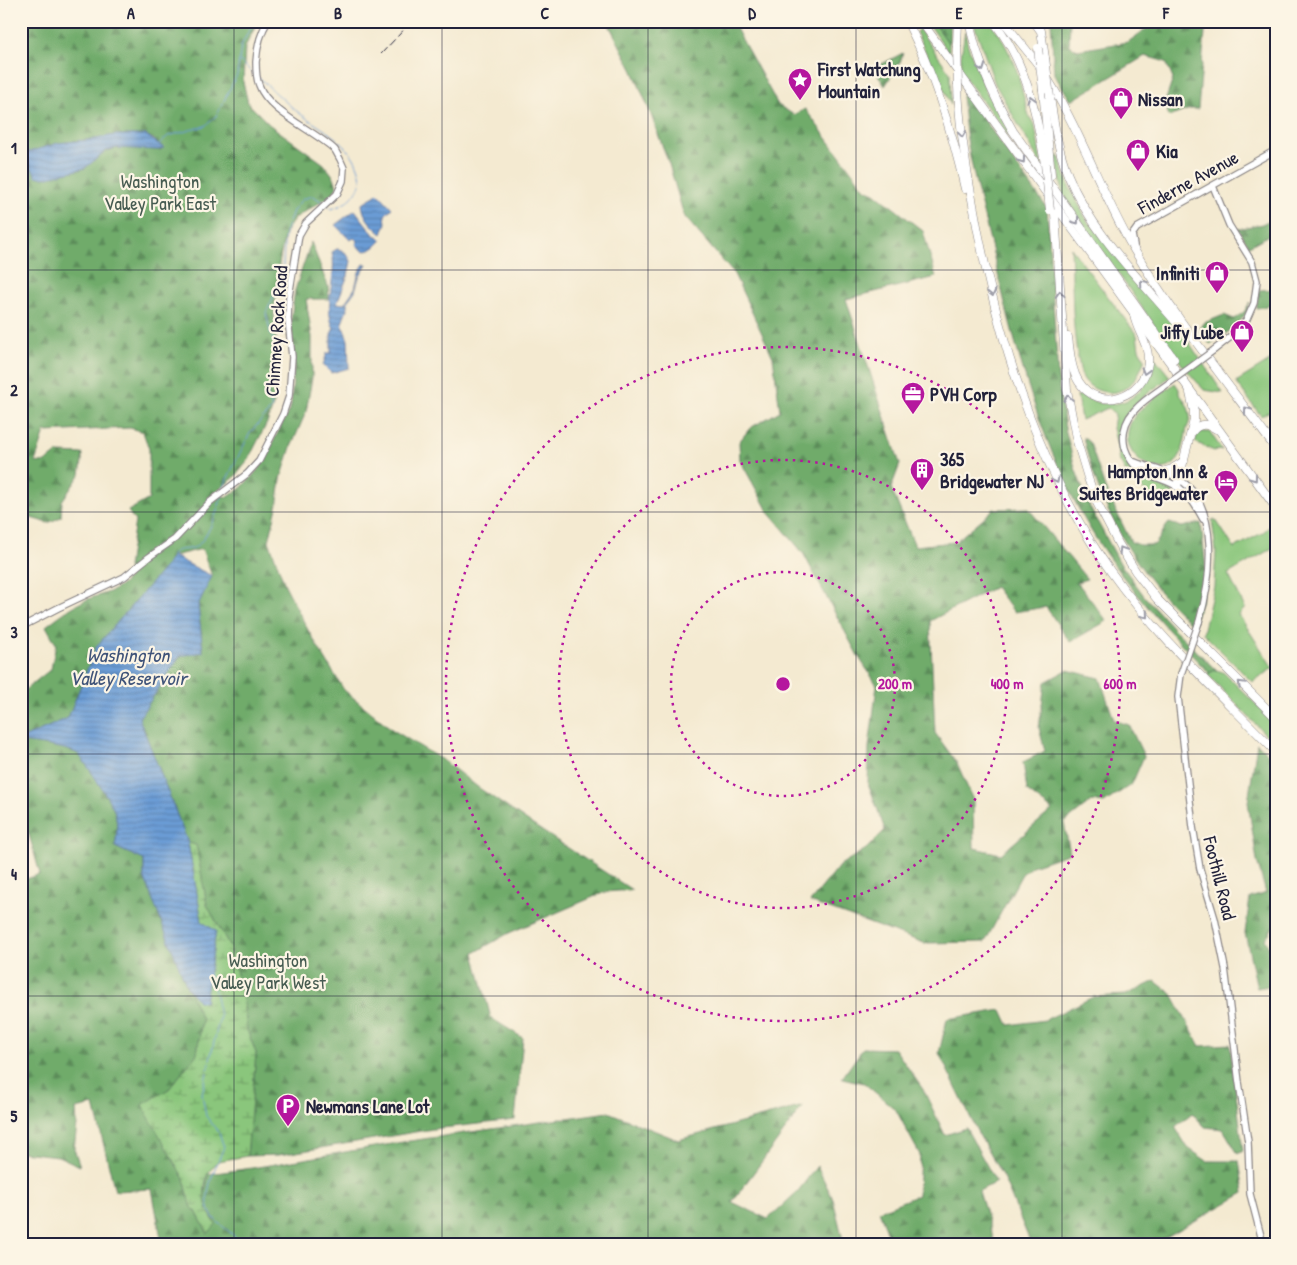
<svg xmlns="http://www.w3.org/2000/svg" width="1297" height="1265" viewBox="0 0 1297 1265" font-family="'Patrick Hand',sans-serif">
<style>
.green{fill:#8ac67b;stroke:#56745b}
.forest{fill:url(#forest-firs);stroke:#486653;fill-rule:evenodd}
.wetland{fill:url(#wetland-marsh);stroke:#56745b}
.water{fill:url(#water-rules);stroke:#465f88}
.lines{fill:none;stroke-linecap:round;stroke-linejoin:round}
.stream{stroke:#6b9cd5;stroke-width:1}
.secondary-casing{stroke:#8b8686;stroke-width:8}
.highway-casing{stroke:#8b8686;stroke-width:9}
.secondary{stroke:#fff;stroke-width:5.5}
.highway{stroke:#fff;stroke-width:8}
.rail{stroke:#22223b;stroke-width:1;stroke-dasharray:8 4;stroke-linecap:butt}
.secondary-bridge-casing{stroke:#8b8686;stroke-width:8;stroke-linecap:butt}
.highway-bridge-casing{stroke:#8b8686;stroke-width:9;stroke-linecap:butt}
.secondary-bridge{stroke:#fff;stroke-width:5.5}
.highway-bridge{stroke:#fff;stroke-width:8}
.oneway{stroke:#9c9ca7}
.grid{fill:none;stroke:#22223b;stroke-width:1;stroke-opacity:0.55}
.ring{fill:none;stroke:#b5179e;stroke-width:2.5;stroke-dasharray:2.5 5}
.labels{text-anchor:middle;stroke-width:4.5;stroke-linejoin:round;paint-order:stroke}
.poi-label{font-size:19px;font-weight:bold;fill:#22223b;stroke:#fcf5e5;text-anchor:start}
.park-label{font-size:19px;fill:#465b51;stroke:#fcf5e5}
.street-label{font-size:19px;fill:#22223b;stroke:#fcf5e5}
.water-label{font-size:20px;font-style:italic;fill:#3f5379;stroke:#fcf5e5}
.centre{fill:#b5179e;stroke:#fcf5e5;stroke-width:2.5}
.ring-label{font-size:15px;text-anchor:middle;font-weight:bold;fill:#b5179e;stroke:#fcf5e5;stroke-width:4.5;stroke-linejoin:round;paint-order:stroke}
.neatline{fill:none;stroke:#22223b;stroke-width:2}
.grid-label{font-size:16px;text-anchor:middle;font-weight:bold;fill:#22223b}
</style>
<defs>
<pattern id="forest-firs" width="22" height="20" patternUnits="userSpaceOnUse" patternTransform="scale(1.25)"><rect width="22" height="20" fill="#6fab6b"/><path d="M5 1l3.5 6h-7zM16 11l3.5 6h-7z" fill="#5b8b59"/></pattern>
<pattern id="wetland-marsh" width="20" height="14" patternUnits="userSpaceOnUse" patternTransform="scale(1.25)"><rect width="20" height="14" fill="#8ac67b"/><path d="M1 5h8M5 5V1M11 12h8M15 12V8" fill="none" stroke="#70a066"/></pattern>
<pattern id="water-rules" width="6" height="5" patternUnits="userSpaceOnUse" patternTransform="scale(1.25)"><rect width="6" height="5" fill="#6b9cd5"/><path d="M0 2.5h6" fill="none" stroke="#587fae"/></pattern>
</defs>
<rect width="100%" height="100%" fill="#fcf5e5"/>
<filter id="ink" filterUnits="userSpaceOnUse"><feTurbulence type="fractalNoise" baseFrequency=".02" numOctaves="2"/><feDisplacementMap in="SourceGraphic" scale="10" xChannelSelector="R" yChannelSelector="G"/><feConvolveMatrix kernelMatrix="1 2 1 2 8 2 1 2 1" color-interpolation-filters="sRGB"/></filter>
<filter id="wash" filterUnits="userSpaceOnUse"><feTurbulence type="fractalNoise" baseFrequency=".0096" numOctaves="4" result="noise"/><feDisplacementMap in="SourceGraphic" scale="20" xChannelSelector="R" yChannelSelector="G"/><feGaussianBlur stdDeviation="1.12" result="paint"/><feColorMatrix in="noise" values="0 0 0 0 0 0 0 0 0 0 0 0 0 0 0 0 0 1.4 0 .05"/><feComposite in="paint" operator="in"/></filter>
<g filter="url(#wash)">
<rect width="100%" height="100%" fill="#f4ead1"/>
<!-- green -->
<g class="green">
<path d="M927,21H933L949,44V53Z"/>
<path d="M973,21H989L1000,35L1015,64L1029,116L1035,126L1042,166L995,84Z"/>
<path d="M919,29L950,73L951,105L916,32Z"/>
<path d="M965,31L968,46L986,91L1020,151L961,72V56Z"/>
<path d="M1056,156H1059L1069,186L1089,224H1091L1123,265L1186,338L1223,393L1204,390L1183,366L1063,195Z"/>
<path d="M1071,248L1137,335L1139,349L1145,359C1139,374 1133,388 1116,392C1104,394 1089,389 1083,378C1080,373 1080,368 1079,363C1071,326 1073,286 1071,248Z"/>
<path d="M1276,357V408L1261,416L1236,382Z"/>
<path d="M1155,358L1170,377C1148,393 1118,412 1121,443C1121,450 1124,458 1129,464C1138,475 1162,480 1174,488L1169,504L1166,506L1136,485L1137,481L1129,472L1125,471L1118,458L1119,454L1113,428L1115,414L1108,408L1081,420L1077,395C1086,396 1092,401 1099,403C1131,409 1149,387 1153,359Z"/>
<path d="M1175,383L1179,389V394C1184,398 1190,409 1190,417C1191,420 1188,425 1187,428C1185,437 1184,449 1179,457C1166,485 1112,458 1132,420C1139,407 1163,393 1175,383Z"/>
<path d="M1198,432H1210L1222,450L1214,451L1195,442Z"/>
<path d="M1212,520H1216L1234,548L1262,533L1276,521V546L1228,574L1245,608L1239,615L1273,668L1252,682L1203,633L1214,586L1216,551Z"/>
<path d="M1216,670L1223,672L1276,724V740H1271L1207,674Z"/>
</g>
<!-- forest -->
<g class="forest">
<path d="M21,21H258L245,47L243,82L248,103L270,125L324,164L334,177L337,187L332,195L295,218L285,233L279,264L274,313L278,365L274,403L268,421L247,462L234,478L213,494L228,497L241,488L261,466L291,406L294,364L291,319L295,290L311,242L328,286L329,299H306L312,337V378L306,412L291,447L281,479L277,507L269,541L285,585L309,632L344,690L393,730L444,761L479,788L530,823L632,890L605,892L509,933L474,953L491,1018L523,1038L515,1120L433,1129L279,1155L247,1156L256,1053L247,1030L244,1004L231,949L207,905L196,845L188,843L139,718L180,656L203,651L198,605L212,576L202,549L173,556L165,567L96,647L68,718L21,739V693L51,669L56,644L46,626C58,617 69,608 82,602C101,592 116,595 130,576L128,567L135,521L128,511L149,499V449L143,432L130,428L45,432L35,462L44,463L57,453L83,454L80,475L62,501L61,517L48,523L24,516L21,509ZM114,135H146L154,139L161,150L117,148L106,151L85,168L73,171L26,153L58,143L96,139Z"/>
<path d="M607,21H732L778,105L794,115L805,109L865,189L875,193L923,231L936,277L846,299L900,464L891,488L915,546L955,542L994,509L1028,508L1087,579L1077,582L1107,621L1070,642L1046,607L1014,612L995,587L930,621L935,733L957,763L973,800L974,848L1001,854L1052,810L1027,791L1023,762L1045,751L1039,728L1045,682L1067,670L1100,678L1114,720L1129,725L1144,756L1132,784L1104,803L1092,801L1064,823L1070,853L1032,866L1022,874L985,942L924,943L810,902L840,865L866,849L885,830L868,783L869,747L877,685L858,656L803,553L768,511L740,460L739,442L750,428L780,411L773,357L734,274L684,216L669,164L650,112L633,71Z"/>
<path d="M933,21H950L949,44Z"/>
<path d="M1051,21H1070L1069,45L1078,50L1128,42L1157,21H1206L1198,109H1190L1169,117L1165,102L1173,79L1166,62L1145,56L1071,101L1054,74Z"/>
<path d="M903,53L900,62L885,86L874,68Z"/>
<path d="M966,94L1047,208L1058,377L1065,428L1075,468L1090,508L1120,563L1145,597L1173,628L1216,670L1209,673C1168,630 1127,588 1095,537C1041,450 1015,348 992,249C984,215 974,180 968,145C965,129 964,113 962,96Z"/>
<path d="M1276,217V231L1249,246L1238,229L1262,224Z"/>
<path d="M1276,289V301L1264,307L1256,308L1259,290Z"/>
<path d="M1250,302C1246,322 1227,333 1210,344L1199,331L1204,323L1224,315L1234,319L1244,312Z"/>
<path d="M1083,437L1090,443L1105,488L1131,542L1140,545H1154C1161,538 1163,529 1169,523L1182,527L1201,523L1206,570L1202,598L1193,626C1181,613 1167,601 1156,587C1121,544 1095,491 1083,437Z"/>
<path d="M21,742C32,743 70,748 78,754C83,758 114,806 115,813C118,824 117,836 115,847L144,860V877L187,987L202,1019L197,1054L169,1089L143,1105L184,1179L192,1208L196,1211L208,1234L209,1215L204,1198L208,1174L252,1168L403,1142L608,1112L678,1140L803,1106L732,1202L768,1219L798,1191L817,1166L833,1199L844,1244H162L152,1189L115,1191L94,1105L76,1109L77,1125L74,1149L80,1166L58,1156L21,1152V909L25,907L21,881L40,874L26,824L21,826Z"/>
<path d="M1257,743L1276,762V924L1265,939L1276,968V985L1257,988L1245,933L1250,898L1266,893L1257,861L1248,802Z"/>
<path d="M1155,981L1172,994L1200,1046L1230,1044L1243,1151L1238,1154L1223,1129L1205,1127L1192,1113L1175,1127L1188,1148L1207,1161H1239L1244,1193L1154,1244H1031L1003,1177L978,1133L939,1053L947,1019L1002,1010L1009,1025L1045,1020L1093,997L1126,995Z"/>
<path d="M863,1048L895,1049L924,1091L945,1135L966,1128L996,1182L979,1191L995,1244H892L879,1211L918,1195L920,1155L896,1110L864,1083L842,1078Z"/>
</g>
<!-- wetland -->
<path class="wetland" d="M188,843L196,845L207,905L231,949L244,1004L247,1030L256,1053L247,1156L218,1161C215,1165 210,1170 208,1174C201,1192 205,1210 216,1224L208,1234L196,1211L192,1208L184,1179L142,1105L169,1089L197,1054L202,1019L187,987L198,1001L205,1002L216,931L202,922Z"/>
<!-- water -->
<g class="water">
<path d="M114,135H146L164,148L158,150L117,148L106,151L85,168L44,178L36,176L27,159L26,153L58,143L96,139Z"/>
<path d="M378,193L392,208L385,215L386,223L382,234C372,226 363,217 362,204C367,199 373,198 378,193Z"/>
<path d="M355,210L375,236H378L382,240C373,249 365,257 356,244L358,241L354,238L350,240L335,225Z"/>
<path d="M337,249C345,250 347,254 351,261L348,275L337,303L344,304L355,288L359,272L364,264H367L359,277L355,291L347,302V309L342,323L348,340L349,368L331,373L323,365L327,353H331V334L334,328C322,307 338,275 332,252Z"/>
<path d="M173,556L212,576L198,605L203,652L180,656L139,718L188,843L202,922L216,931L205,1002L198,1001L187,987L144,877V860L115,847C117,836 118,824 115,813C114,806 83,758 78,754C70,748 32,743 21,742V739L68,718L96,647L165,567Z"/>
</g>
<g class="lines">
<!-- stream -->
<g class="stream">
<path d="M240,61L254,74"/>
<path d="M259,78C271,88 282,99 294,109C316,127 348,139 358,167C361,175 362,183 358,189C352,200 342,206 331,209L327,205"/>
<path d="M159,144L168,136L205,126L216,116L237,75L241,46L254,21"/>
<path d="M21,157L28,155"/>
<path d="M224,489L227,479L250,433L272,408L267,395L281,357L271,335L266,313L282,279L285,233L293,211L302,199L313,196L324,203"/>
<path d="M171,561C172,543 189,554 198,545C210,534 217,511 222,496"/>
<path d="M208,971L214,987L220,1016L202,1094L206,1116L219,1133L224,1147C216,1167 199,1198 213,1217C221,1227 234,1233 241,1244"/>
</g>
</g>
</g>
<g filter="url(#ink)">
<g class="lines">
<defs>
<g id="secondary">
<path d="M1213,186L1229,225L1252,262L1257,281L1254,303L1247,319L1237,332L1214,350"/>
<path d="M1134,245L1132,235L1137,228L1276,150"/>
<path d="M1169,383C1148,398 1120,413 1124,443C1125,452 1132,464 1139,469C1151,478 1168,479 1181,489C1191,497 1197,508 1203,519"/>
<path d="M1132,461C1147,467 1165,470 1179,479C1221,506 1211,581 1199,622"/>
<path d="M21,627L58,608L124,577L149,557L175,539L210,502L247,474L259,461L283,414L289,396L292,357L288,319L289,296L299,235L306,223L337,194L343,181L344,168L340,159L335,150C314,130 268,112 259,85C256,78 256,69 256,62C257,48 260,33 268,21"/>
<path d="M1181,674L1178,697L1193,827L1200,869L1215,919L1225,968L1239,1082L1248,1142L1250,1194L1263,1244"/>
</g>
<g id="highway">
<path d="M907,21C934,75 952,130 965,189"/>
<path d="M921,21L1276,508"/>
<path d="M969,21C977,61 993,96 1013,131L1174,359"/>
<path d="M993,21C1026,61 1037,114 1045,164"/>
<path d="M1003,21L1041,68"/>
<path d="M1035,23L1041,31L1045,58"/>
<path d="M957,46L958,21"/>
<path d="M1047,78C1080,130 1099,187 1129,241C1171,314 1226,381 1276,449"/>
<path d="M958,85C959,123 965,161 972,199C994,326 1035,465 1111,572C1158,638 1219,693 1276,752"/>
<path d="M1043,90L1051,175"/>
<path d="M1050,97C1054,124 1058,150 1068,175C1092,234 1141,280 1181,328"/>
<path d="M1055,214L1067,390L1076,438L1088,478L1096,501L1119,545L1136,572L1157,599L1276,718"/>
<path d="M1068,337C1070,352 1071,370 1079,382C1099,413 1144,397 1148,363C1150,345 1137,332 1134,315"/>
<path d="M1192,432C1199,423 1207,423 1216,429"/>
<path d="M1162,472L1172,469L1184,461"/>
<path d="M1177,486L1194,420V411L1190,393"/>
</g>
</defs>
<!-- secondary casing -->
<use href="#secondary" class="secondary-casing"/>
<!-- highway casing -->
<use href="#highway" class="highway-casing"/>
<!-- secondary -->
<use href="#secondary" class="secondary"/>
<!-- highway -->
<use href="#highway" class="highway"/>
<!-- rail -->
<path class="rail" d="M381,54L412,21"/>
<defs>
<g id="secondary-bridge">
<path d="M1169,383L1214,350"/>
<path d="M1181,674L1199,622"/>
</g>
<g id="highway-bridge">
<path d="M957,46L958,85"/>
<path d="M1038,48L1043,90"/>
<path d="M1045,58L1050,97"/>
<path d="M1045,164L1050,210"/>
</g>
</defs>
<!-- secondary-bridge casing -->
<use href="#secondary-bridge" class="secondary-bridge-casing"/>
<!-- highway-bridge casing -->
<use href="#highway-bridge" class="highway-bridge-casing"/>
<!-- secondary-bridge -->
<use href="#secondary-bridge" class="secondary-bridge"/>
<!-- highway-bridge -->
<use href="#highway-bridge" class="highway-bridge"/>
</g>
<!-- one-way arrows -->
<defs><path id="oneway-chevron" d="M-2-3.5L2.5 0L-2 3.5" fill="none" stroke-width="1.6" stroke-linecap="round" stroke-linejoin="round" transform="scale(1.25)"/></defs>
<g class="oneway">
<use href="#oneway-chevron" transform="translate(982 68) rotate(69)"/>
<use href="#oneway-chevron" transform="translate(1031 99) rotate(-106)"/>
<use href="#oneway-chevron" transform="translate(962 134) rotate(82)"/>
<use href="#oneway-chevron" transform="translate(1022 160) rotate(54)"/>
<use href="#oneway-chevron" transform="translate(1076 221) rotate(54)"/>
<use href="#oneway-chevron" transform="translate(1143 283) rotate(-130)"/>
<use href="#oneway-chevron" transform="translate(992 293) rotate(76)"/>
<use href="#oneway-chevron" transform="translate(1060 294) rotate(-94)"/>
<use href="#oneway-chevron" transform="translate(1145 371) rotate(107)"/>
<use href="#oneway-chevron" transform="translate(1068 398) rotate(-98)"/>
<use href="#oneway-chevron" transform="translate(1247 410) rotate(-126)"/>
<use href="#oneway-chevron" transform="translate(1254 478) rotate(54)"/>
<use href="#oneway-chevron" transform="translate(1056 480) rotate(64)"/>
<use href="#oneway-chevron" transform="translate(1122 550) rotate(-122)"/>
<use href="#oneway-chevron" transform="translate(1145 615) rotate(50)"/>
<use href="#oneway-chevron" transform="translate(1241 684) rotate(-135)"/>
</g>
</g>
<!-- grid -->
<path class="grid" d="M234,21V1244M442,21V1244M648,21V1244M856,21V1244M1062,21V1244M21,270H1276M21,512H1276M21,754H1276M21,996H1276"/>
<!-- distance rings -->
<g class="ring">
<circle cx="783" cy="684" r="112"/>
<circle cx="783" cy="684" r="224"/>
<circle cx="783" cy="684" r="337"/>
</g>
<!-- icons -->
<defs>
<symbol id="sight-pin" viewBox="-11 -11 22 30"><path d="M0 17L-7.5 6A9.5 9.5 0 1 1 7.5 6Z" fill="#b5179e" stroke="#fcf5e5"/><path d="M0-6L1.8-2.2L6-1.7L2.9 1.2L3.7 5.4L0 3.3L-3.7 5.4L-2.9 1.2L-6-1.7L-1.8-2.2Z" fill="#fff"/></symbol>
<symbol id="shop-pin" viewBox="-11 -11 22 30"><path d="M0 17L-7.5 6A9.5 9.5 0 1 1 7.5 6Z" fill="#b5179e" stroke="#fcf5e5"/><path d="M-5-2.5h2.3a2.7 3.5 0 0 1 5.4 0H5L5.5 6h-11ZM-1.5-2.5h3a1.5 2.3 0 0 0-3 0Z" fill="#fff"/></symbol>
<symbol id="office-pin" viewBox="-11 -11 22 30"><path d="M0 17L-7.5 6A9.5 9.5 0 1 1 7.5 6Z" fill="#b5179e" stroke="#fcf5e5"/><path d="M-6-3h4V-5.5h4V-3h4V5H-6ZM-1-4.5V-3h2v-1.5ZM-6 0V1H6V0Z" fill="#fff"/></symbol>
<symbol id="building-pin" viewBox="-11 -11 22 30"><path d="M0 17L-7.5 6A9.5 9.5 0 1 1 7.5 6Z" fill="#b5179e" stroke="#fcf5e5"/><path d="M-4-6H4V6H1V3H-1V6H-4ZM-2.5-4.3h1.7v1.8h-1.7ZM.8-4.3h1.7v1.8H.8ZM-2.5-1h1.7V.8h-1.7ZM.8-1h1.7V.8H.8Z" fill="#fff"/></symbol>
<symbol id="hotel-pin" viewBox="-11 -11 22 30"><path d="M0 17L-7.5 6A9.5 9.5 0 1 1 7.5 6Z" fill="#b5179e" stroke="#fcf5e5"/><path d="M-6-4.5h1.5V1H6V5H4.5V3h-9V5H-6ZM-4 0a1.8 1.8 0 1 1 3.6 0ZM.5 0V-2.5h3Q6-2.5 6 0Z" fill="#fff"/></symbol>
<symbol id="parking-pin" viewBox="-11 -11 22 30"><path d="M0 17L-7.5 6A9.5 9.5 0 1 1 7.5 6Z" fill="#b5179e" stroke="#fcf5e5"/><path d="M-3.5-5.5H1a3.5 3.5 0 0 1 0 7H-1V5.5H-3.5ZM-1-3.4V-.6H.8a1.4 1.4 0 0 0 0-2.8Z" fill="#fff"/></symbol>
</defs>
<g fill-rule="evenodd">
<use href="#sight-pin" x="786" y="66" width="28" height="38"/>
<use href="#shop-pin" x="1107" y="85" width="28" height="38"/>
<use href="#shop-pin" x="1124" y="137" width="28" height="38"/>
<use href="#shop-pin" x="1203" y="259" width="28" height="38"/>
<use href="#shop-pin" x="1228" y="318" width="28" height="38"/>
<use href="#office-pin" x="899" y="380" width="28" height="38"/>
<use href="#building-pin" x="908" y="456" width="28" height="38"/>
<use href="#hotel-pin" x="1212" y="468" width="28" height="38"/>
<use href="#parking-pin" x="274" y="1092" width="28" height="38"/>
</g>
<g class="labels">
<!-- poi labels -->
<g class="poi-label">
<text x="818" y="76">First Watchung<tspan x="818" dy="22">Mountain</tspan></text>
<text x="1138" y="106">Nissan</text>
<text x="1156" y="158">Kia</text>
<text x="1200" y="280" text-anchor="end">Infiniti</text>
<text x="1224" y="339" text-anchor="end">Jiffy Lube</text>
<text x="930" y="401">PVH Corp</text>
<text x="940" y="466">365<tspan x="940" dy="22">Bridgewater NJ</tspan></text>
<text x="1208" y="478" text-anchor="end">Hampton Inn &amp;<tspan x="1208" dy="22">Suites Bridgewater</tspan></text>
<text x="306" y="1113">Newmans Lane Lot</text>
</g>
<!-- park labels -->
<g class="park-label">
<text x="160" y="188">Washington<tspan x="160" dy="22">Valley Park East</tspan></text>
<text x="268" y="967">Washington<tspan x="268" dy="22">Valley Park West</tspan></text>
</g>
<!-- street labels -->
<g class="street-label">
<text transform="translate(1188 182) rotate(-29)" y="7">Finderne Avenue</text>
<text transform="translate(276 331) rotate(-86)" y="7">Chimney Rock Road</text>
<text transform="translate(1220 878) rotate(76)" y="7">Foothill Road</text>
</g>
<!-- water labels -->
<g class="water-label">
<text x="128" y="662">Washington<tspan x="128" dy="23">Valley Reservoir</tspan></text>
</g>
</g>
<circle cx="783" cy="684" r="8" class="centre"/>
<g class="ring-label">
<text x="895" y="689">200 m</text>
<text x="1007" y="689">400 m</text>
<text x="1120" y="689">600 m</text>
</g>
<!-- margin -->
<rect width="1297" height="1265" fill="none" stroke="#fcf5e5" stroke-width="55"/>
<rect x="28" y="28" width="1242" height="1210" class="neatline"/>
<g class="grid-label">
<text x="131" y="19">A</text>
<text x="338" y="19">B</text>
<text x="545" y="19">C</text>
<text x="752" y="19">D</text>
<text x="959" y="19">E</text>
<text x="1166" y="19">F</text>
<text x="14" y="154">1</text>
<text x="14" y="396">2</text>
<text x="14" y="638">3</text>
<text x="14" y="880">4</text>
<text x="14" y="1122">5</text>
</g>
</svg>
